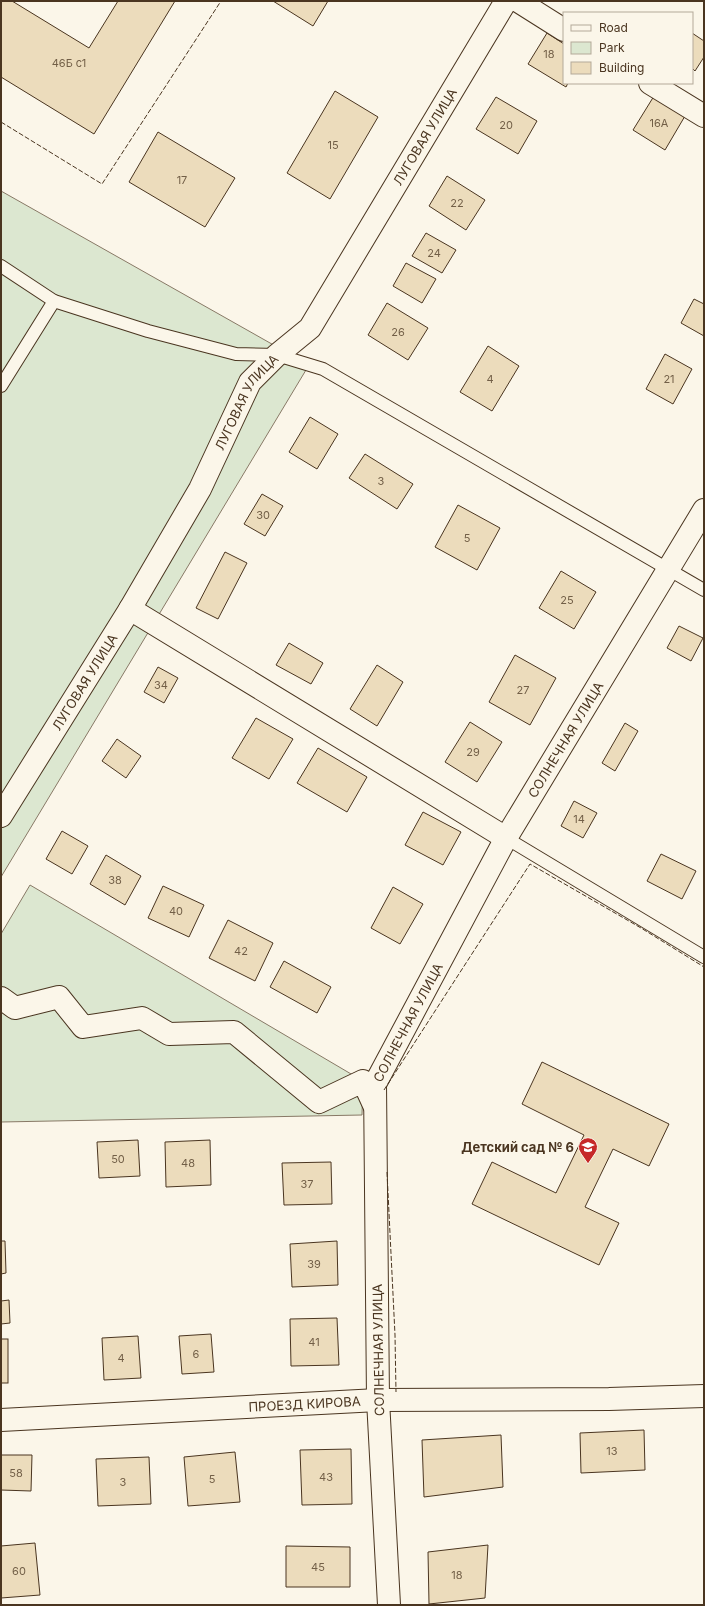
<svg xmlns="http://www.w3.org/2000/svg" width="705" height="1606" viewBox="0 0 705 1606" font-family="Inter,sans-serif">
<style>
.green{fill:#dce7d0;stroke:#887966}
.building{fill:#ecdcbc;stroke:#4a3520}
.lines{fill:none;stroke-linecap:round;stroke-linejoin:round}
.service-casing{stroke:#4a3520;stroke-width:14}
.minor-casing{stroke:#4a3520;stroke-width:24}
.service{stroke:#fbf6e9;stroke-width:12}
.minor{stroke:#fbf6e9;stroke-width:22}
.fence{stroke:#4a3520;stroke-width:1;stroke-dasharray:5 2;stroke-linecap:butt}
.labels{text-anchor:middle;stroke-width:3;stroke-linejoin:round;paint-order:stroke}
.number-label{font-size:11px;fill:#725f47}
.street-label{font-size:13px;fill:#4a3520;stroke:#fbf6e9}
.poi-label{font-size:13px;font-weight:bold;fill:#4a3520;stroke:#fbf6e9;text-anchor:end}
</style>
<rect width="100%" height="100%" fill="#fbf6e9"/>
<!-- green -->
<g class="green">
<path d="M1,191L309,365L1,877Z"/>
<path d="M30,885L363,1081L362,1115L1,1122V934Z"/>
</g>
<!-- building -->
<g class="building">
<path d="M1,1H12L89,48L118,1H175L94,134L1,77Z"/>
<path d="M273,1H328L313,26Z"/>
<path d="M547,33L564,44V83H568L566,87L528,64Z"/>
<path d="M692,33L704,41V57L695,71L692,68Z"/>
<path d="M335,91L378,117L330,199L287,173Z"/>
<path d="M654,96L685,116L665,150L633,130Z"/>
<path d="M496,97L537,121L518,154L476,129Z"/>
<path d="M158,132L235,178L205,227L129,182Z"/>
<path d="M447,176L485,200L466,230L429,206Z"/>
<path d="M426,233L456,250L442,273L412,256Z"/>
<path d="M406,263L436,279L422,303L393,286Z"/>
<path d="M694,299L704,304V336L681,323Z"/>
<path d="M387,303L428,328L408,360L368,335Z"/>
<path d="M488,346L519,366L492,411L460,392Z"/>
<path d="M665,354L692,369L673,404L646,389Z"/>
<path d="M310,417L338,434L317,469L289,452Z"/>
<path d="M365,454L413,484L397,509L349,478Z"/>
<path d="M262,494L283,506L265,536L244,524Z"/>
<path d="M458,505L500,528L477,570L435,547Z"/>
<path d="M225,552L247,563L218,619L196,608Z"/>
<path d="M561,571L596,592L574,629L539,608Z"/>
<path d="M679,626L703,638L691,661L667,648Z"/>
<path d="M289,643L323,663L311,684L276,665Z"/>
<path d="M515,655L556,678L530,725L489,702Z"/>
<path d="M377,665L403,682L377,726L350,709Z"/>
<path d="M158,667L178,678L164,703L144,692Z"/>
<path d="M256,718L293,739L269,779L232,758Z"/>
<path d="M470,722L502,742L477,782L445,762Z"/>
<path d="M625,723L638,731L615,771L602,763Z"/>
<path d="M117,739L141,756L126,778L102,761Z"/>
<path d="M318,748L367,777L347,812L297,783Z"/>
<path d="M574,801L597,813L583,838L561,826Z"/>
<path d="M423,812L461,832L443,865L405,845Z"/>
<path d="M62,831L88,846L72,874L46,859Z"/>
<path d="M661,854L696,871L682,899L647,881Z"/>
<path d="M106,855L141,876L125,905L90,884Z"/>
<path d="M163,886L204,905L189,937L148,918Z"/>
<path d="M393,887L423,904L400,944L371,928Z"/>
<path d="M228,920L273,943L255,981L209,958Z"/>
<path d="M284,961L331,987L317,1013L270,987Z"/>
<path d="M542,1062L669,1124L649,1166L613,1149L585,1207L619,1223L599,1265L472,1204L492,1162L556,1193L584,1135L522,1104Z"/>
<path d="M138,1140L140,1176L99,1178L97,1142Z"/>
<path d="M210,1140L211,1185L166,1187L165,1142Z"/>
<path d="M331,1162L332,1204L284,1205L282,1163Z"/>
<path d="M1,1241H5L6,1273L1,1274Z"/>
<path d="M337,1241L338,1285L292,1287L290,1244Z"/>
<path d="M9,1300L10,1323L1,1324V1301Z"/>
<path d="M337,1318L339,1365L291,1366L290,1319Z"/>
<path d="M211,1334L214,1372L182,1374L179,1336Z"/>
<path d="M138,1336L141,1378L104,1380L102,1338Z"/>
<rect x="1" y="1339" width="7" height="44"/>
<path d="M644,1430L645,1470L581,1473L580,1433Z"/>
<path d="M501,1435L503,1487L424,1497L422,1440Z"/>
<path d="M351,1449L352,1504L302,1505L300,1450Z"/>
<path d="M235,1452L240,1502L188,1506L184,1457Z"/>
<path d="M1,1455H32L31,1491L1,1490Z"/>
<path d="M149,1457L151,1504L98,1506L96,1459Z"/>
<path d="M35,1543L40,1595L1,1598V1546Z"/>
<path d="M488,1545L485,1598L429,1604L428,1552Z"/>
<path d="M286,1546L350,1547V1587H286Z"/>
</g>
<g class="lines">
<defs>
<g id="service">
<path d="M1,266L54,301L148,331L236,354L277,355L323,369L704,590"/>
<path d="M1,386L54,301"/>
<path d="M506,838L704,957"/>
</g>
<g id="minor">
<path d="M518,1L564,30"/>
<path d="M650,83L704,116"/>
<path d="M130,609L506,838"/>
<path id="s1" d="M1,816L130,609L200,489L250,382L277,355L310,328L506,1"/>
<path d="M1,998L15,1008L59,997L83,1027L142,1018L169,1034L234,1032L319,1102L363,1081L374,1105"/>
<path id="s2" d="M1,1420L378,1400L609,1399L704,1396"/>
<path id="s3" d="M389,1605L378,1400L375,1084L506,838L704,510"/>
</g>
</defs>
<!-- service casing -->
<use href="#service" class="service-casing"/>
<!-- minor casing -->
<use href="#minor" class="minor-casing"/>
<!-- service -->
<use href="#service" class="service"/>
<!-- minor -->
<use href="#minor" class="minor"/>
<!-- fence -->
<g class="fence">
<path d="M1,122L102,184L221,1"/>
<path d="M384,1090L530,864L641,928L704,967"/>
<path d="M387,1172L395,1335L396,1392"/>
</g>
</g>
<!-- icons -->
<defs>
<symbol id="school-pin" viewBox="-11 -11 22 30"><path d="M0 17L-7.5 6A9.5 9.5 0 1 1 7.5 6Z" fill="#c62828" stroke="#fbf6e9"/><path d="M0-5L7-2L0 1L-7-2ZM-4 1L0 2.5L4 1V4Q0 6-4 4Z" fill="#fff"/></symbol>
</defs>
<g fill-rule="evenodd">
<use href="#school-pin" x="577" y="1136" width="22" height="30"/>
</g>
<g class="labels">
<!-- number labels -->
<g class="number-label">
<text x="549" y="58">18</text>
<text x="69" y="67">46Б с1</text>
<text x="659" y="127">16А</text>
<text x="506" y="129">20</text>
<text x="333" y="149">15</text>
<text x="182" y="184">17</text>
<text x="457" y="207">22</text>
<text x="434" y="257">24</text>
<text x="398" y="336">26</text>
<text x="490" y="383">4</text>
<text x="669" y="383">21</text>
<text x="381" y="485">3</text>
<text x="263" y="519">30</text>
<text x="467" y="542">5</text>
<text x="567" y="604">25</text>
<text x="161" y="689">34</text>
<text x="523" y="694">27</text>
<text x="473" y="756">29</text>
<text x="579" y="823">14</text>
<text x="115" y="884">38</text>
<text x="176" y="915">40</text>
<text x="241" y="955">42</text>
<text x="118" y="1163">50</text>
<text x="188" y="1167">48</text>
<text x="307" y="1188">37</text>
<text x="314" y="1268">39</text>
<text x="314" y="1346">41</text>
<text x="196" y="1358">6</text>
<text x="121" y="1362">4</text>
<text x="612" y="1455">13</text>
<text x="16" y="1477">58</text>
<text x="326" y="1481">43</text>
<text x="212" y="1483">5</text>
<text x="123" y="1486">3</text>
<text x="318" y="1571">45</text>
<text x="19" y="1575">60</text>
<text x="457" y="1579">18</text>
</g>
<!-- street labels -->
<g class="street-label">
<text dy="5" stroke="none"><textPath href="#s1" startOffset="805">ЛУГОВАЯ УЛИЦА</textPath></text>
<text dy="5" stroke="none"><textPath href="#s1" startOffset="482">ЛУГОВАЯ УЛИЦА</textPath></text>
<text dy="5" stroke="none"><textPath href="#s1" startOffset="158">ЛУГОВАЯ УЛИЦА</textPath></text>
<text dy="5" stroke="none"><textPath href="#s3" startOffset="915">СОЛНЕЧНАЯ УЛИЦА</textPath></text>
<text dy="5" stroke="none"><textPath href="#s3" startOffset="591">СОЛНЕЧНАЯ УЛИЦА</textPath></text>
<text transform="translate(378 1350) rotate(-91)" y="5">СОЛНЕЧНАЯ УЛИЦА</text>
<text dy="5" stroke="none"><textPath href="#s2" startOffset="304">ПРОЕЗД КИРОВА</textPath></text>
</g>
<!-- poi labels -->
<g class="poi-label">
<text x="574" y="1152">Детский сад № 6</text>
</g>
</g>
<!-- border -->
<rect width="705" height="1606" fill="none" stroke="#4a3520" stroke-width="4"/>
<!-- legend -->
<rect x="563" y="12" width="130" height="72" fill="#fbf6e9" stroke="#b4a999"/>
<rect x="571" y="25" width="20" height="6" fill="#fbf6e9" stroke="#b4a999"/>
<text x="599" y="32" font-size="12" fill="#4a3520">Road</text>
<rect x="571" y="42" width="20" height="12" fill="#dce7d0" stroke="#b4a999"/>
<text x="599" y="52" font-size="12" fill="#4a3520">Park</text>
<rect x="571" y="62" width="20" height="12" fill="#ecdcbc" stroke="#b4a999"/>
<text x="599" y="72" font-size="12" fill="#4a3520">Building</text>
</svg>
